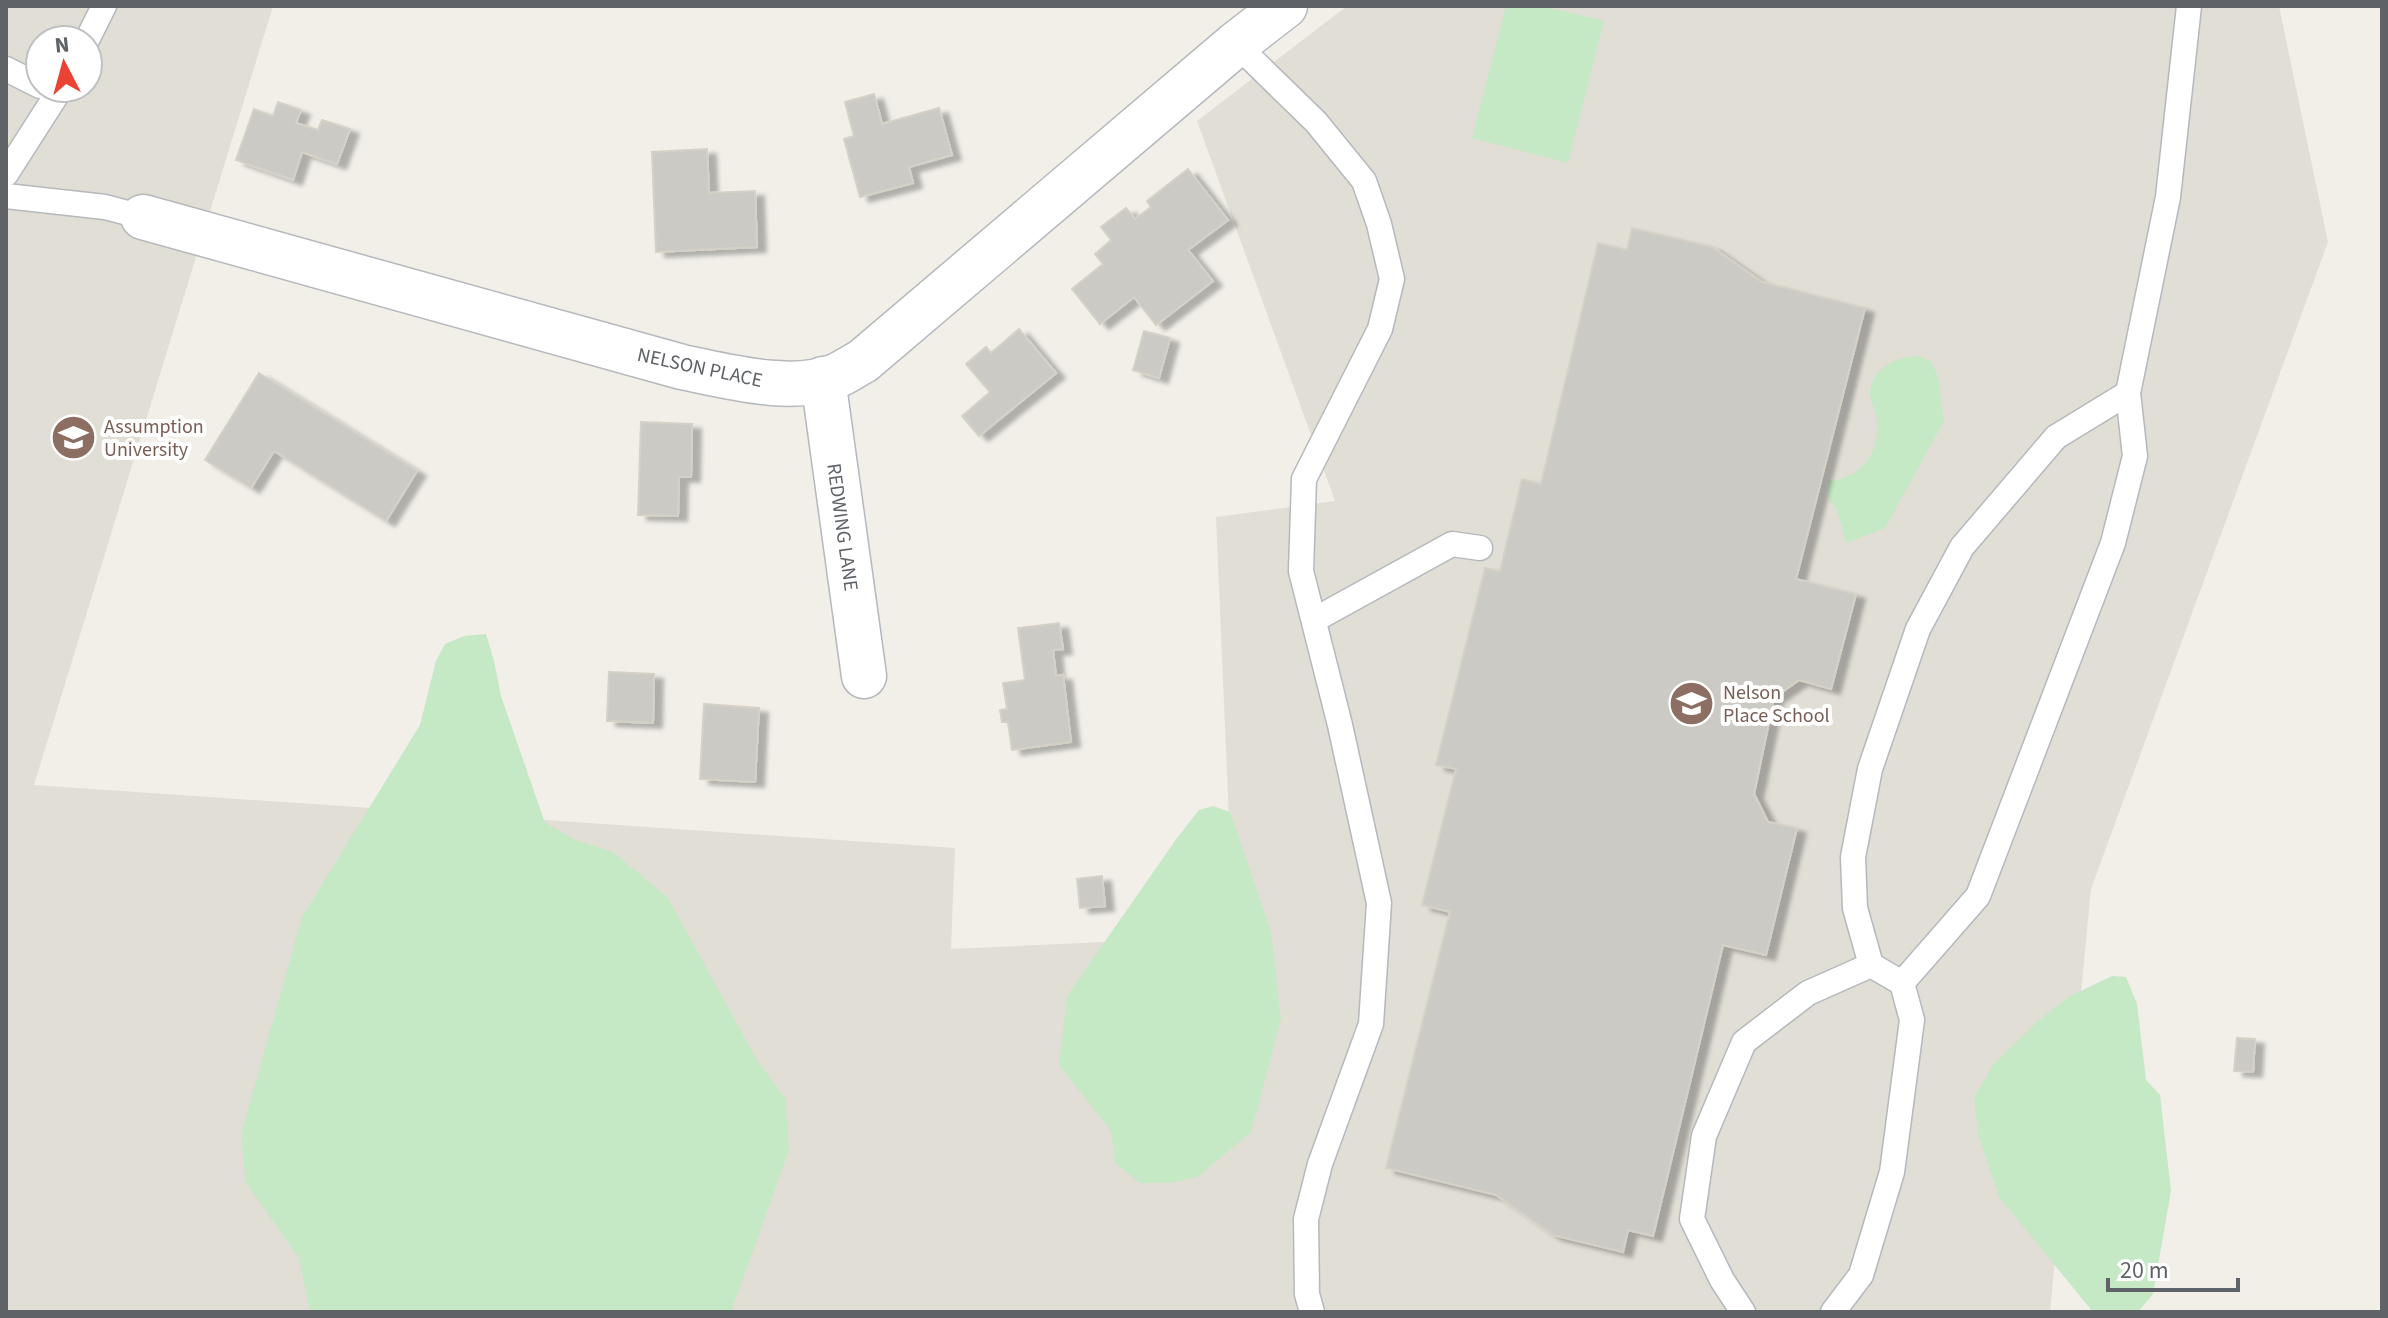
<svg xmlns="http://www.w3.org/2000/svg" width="2388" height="1318" viewBox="0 0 2388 1318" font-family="'Source Sans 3',sans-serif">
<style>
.education{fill:#e1ded6;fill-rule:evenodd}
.green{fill:#c5e8c5}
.building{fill:#cccac5;stroke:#d6d1c6;stroke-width:2;filter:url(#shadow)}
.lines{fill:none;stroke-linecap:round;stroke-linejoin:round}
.service-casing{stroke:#b5b8bc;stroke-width:27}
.minor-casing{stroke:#b5b8bc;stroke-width:47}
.service{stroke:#fff;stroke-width:24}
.minor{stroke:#fff;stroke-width:44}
.labels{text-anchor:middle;stroke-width:8;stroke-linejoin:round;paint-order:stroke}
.street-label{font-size:20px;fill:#5f6368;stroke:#fff}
.education-label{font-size:20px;fill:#785e54;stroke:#fff;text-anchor:start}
</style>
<defs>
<filter id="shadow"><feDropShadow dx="9" dy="5" stdDeviation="2" flood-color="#0004"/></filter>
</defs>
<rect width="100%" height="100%" fill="#f1efe8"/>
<!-- education -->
<path class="education" d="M6,6H273L34,785L955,848L951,949L1234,936L1216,517L1335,501L1197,121L1347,6H2279L2328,242L2091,889L2050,1312H6ZM40,40H88V88H40Z"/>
<!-- green -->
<g class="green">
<path d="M1506,6H1542L1604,21L1568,163L1472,138Z"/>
<path d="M1916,356L1931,361L1938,377L1944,421L1885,528L1846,543L1837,510L1828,497V481C1861,478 1880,454 1877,421C1877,412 1869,400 1870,391C1873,368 1896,357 1916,356Z"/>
<path d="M486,634L494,661L501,696L545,823L578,841L613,852L668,898L758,1062L785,1098L789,1150L731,1312H310L299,1258L246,1183L241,1135L302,917L420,725L436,661L445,644L464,636Z"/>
<path d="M1213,806L1230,812L1271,932L1281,1019L1251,1132L1197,1177L1169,1183H1140L1115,1163L1111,1131L1059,1065L1067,996L1177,838L1199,810Z"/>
<path d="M2112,976L2126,977L2137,1004L2146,1080L2160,1095L2171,1191L2153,1294L2138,1312H2093L1999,1197L1978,1135L1974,1096L1994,1064L2036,1023L2068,997Z"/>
</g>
<!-- building -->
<g class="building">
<path d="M874,94L882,124L939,108L952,155L909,167L913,183L860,197L844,139L854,136L845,102Z"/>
<path d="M278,102L301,110L296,123L318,130L322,120L350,129L337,164L302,152L293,180L236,160L254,109L273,116Z"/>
<path d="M707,149L709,193L755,191L757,247L656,252L652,152Z"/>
<path d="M1188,169L1228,220L1188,250L1213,281L1156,325L1134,297L1100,324L1072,289L1103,264L1095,254L1111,240L1101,227L1126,208L1135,219L1151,207L1147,201Z"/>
<path d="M1632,228L1712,247L1762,282L1865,308L1796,579L1856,594L1831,689L1799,680L1774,698L1754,794L1768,822L1797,828L1766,955L1723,945L1653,1236L1628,1230L1623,1252L1553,1235L1496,1195L1386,1168L1450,912L1422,905L1456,769L1436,765L1485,568L1500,571L1522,479L1541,484L1598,243L1627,250Z"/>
<path d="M1019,329L1056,373L979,436L962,416L990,392L966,364L986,347L991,353Z"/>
<path d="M1144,331L1170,338L1159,378L1133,370Z"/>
<path d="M259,373L417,471L386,521L274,451L251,488L205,460Z"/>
<path d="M641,422L692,424L691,477H679L678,516L638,515Z"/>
<path d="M1059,623L1063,649L1053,650L1056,676L1063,675L1071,742L1012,750L1008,722H1002L1000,710L1007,709L1003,683L1025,680L1018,628Z"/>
<path d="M609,672L654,674L653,723L607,721Z"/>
<path d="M704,704L759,708L755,782L700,779Z"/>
<path d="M1102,876L1105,906L1080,908L1077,879Z"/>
<path d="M2237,1038L2255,1039L2253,1072L2234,1071Z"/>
</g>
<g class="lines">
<defs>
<g id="service">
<path d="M87,40L104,6"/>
<path d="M1236,44L1316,122L1364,181L1379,224L1392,279L1380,329L1304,479L1301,571L1340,725L1379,903L1371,1024L1320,1164L1306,1219L1307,1294L1312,1312"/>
<path d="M6,69L40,86"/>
<path d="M6,174L61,88"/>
<path d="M6,196L105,207L143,217"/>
<path d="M1314,620L1452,544L1480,548"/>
<path d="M1871,965L1855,908L1853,857L1870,769L1918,629L1962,547L2056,437L2128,393"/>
<path d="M1743,1312L1722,1280L1692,1219L1704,1136L1744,1042L1808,993L1871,965L1902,983"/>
<path d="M1833,1312L1861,1275L1892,1172L1912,1020L1902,983L1978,896L2113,543L2135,456L2128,393L2168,197L2189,6"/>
</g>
<g id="minor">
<path d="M143,217L682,367C727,376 791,394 836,376C845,372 854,366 863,361L1236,44L1285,6"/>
<path d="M823,379L864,676"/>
</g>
</defs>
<!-- service casing -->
<use href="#service" class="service-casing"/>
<!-- minor casing -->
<use href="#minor" class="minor-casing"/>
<!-- service -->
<use href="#service" class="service"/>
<!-- minor -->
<use href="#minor" class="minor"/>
</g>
<!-- icons -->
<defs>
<symbol id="university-disc" viewBox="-11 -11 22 22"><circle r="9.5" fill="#8d6e63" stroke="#fff"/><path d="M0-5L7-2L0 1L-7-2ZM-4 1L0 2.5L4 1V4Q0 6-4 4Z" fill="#fff"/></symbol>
<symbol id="school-disc" viewBox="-11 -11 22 22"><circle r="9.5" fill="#8d6e63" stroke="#fff"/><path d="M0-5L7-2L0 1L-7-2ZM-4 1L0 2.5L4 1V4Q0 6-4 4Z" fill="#fff"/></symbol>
</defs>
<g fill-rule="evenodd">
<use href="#university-disc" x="48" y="412" width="51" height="51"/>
<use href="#school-disc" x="1666" y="678" width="51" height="51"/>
</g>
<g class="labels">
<!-- street labels -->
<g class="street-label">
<text transform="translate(700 367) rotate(12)" y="7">NELSON PLACE</text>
<text transform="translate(843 527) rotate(82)" y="7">REDWING LANE</text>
</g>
<!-- education labels -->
<g class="education-label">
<text x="104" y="433">Assumption<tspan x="104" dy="23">University</tspan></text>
<text x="1723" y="699">Nelson<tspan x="1723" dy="23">Place School</tspan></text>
</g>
</g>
<!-- border -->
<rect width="2388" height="1318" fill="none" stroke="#5f6368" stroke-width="16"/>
<!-- north arrow -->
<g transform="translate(64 64) rotate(354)"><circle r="38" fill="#ffffff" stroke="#bfc1c3" stroke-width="2"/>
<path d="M0-6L14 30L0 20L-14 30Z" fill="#ea4335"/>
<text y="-12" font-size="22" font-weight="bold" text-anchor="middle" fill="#5f6368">N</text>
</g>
<!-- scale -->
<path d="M2108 1278v12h130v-12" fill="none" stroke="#5f6368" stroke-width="4"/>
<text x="2120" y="1278" font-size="24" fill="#5f6368" stroke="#ffffff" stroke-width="6" paint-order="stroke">20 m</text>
</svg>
